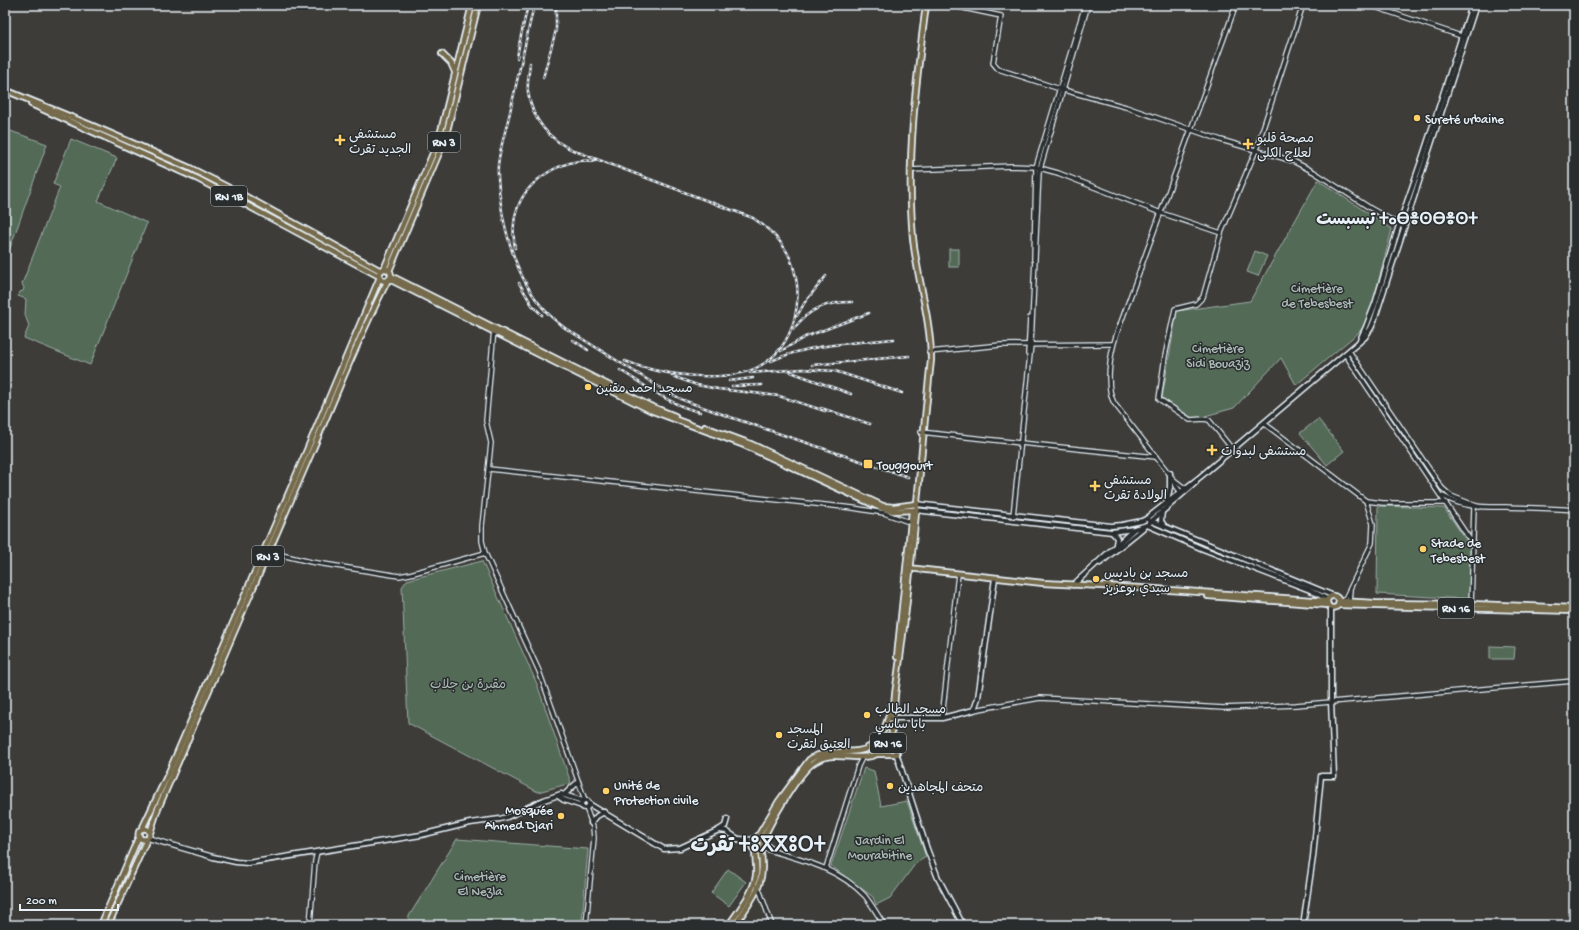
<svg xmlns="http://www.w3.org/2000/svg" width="1579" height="930" viewBox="0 0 1579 930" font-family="'Gochi Hand','Playpen Sans Arabic','Noto Sans Tifinagh',sans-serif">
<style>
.green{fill:#536a57;stroke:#9eaea8}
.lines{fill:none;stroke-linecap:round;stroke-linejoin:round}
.tertiary-casing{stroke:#e8f1f8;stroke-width:6}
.secondary-casing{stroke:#e8f1f8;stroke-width:7}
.primary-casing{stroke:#e8f1f8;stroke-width:8}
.trunk-casing{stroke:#e8f1f8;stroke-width:8}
.tertiary{stroke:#2a2d2e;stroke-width:3.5}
.secondary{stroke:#2a2d2e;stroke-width:4}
.primary{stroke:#746b4b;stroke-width:4.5}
.trunk{stroke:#746b4b;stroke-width:4.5}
.rail-casing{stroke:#e8f1f8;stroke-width:2.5}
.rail{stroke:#2a2d2e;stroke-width:1;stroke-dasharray:3;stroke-linecap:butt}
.poi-dot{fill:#ffd166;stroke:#2a2d2e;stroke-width:1.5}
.labels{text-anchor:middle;stroke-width:3;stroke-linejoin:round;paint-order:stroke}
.shield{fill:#2a2d2e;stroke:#afb6bb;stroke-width:1}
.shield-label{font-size:12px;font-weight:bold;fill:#e8f1f8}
.poi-label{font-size:13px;fill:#e8f1f8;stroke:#2a2d2e;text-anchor:start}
.park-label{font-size:13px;fill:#acbbb8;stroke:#2a2d2e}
.district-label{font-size:17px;font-weight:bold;fill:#e8f1f8;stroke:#2a2d2e}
.town-label{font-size:21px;font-weight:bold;fill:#e8f1f8;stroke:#2a2d2e}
</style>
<rect width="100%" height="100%" fill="#3d3c39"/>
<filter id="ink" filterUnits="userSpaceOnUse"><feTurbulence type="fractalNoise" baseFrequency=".025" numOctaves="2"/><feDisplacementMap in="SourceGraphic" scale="8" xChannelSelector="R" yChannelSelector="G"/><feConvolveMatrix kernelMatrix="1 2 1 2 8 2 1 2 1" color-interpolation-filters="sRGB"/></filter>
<g filter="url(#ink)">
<!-- green -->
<g class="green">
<path d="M5,129L47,144L5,262Z"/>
<path d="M71,139L117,158L98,201L147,223L90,365L24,338L29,326L25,315L26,299L18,296L20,292L23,291L24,288L22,284L60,187L53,184Z"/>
<path d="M1318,180L1392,229L1368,322L1358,333L1296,385L1281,358L1234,408L1194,419L1162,398L1177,311L1250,301Z"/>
<rect x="949" y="249" width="10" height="18"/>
<path d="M1255,251L1267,256L1258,276L1247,272Z"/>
<path d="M1318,419L1344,451L1327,465L1300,433Z"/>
<path d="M1378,506L1444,508L1468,543L1471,555L1470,599L1377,594Z"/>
<path d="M482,561L537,684L571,783L538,792L408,723L402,587L407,580Z"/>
<path d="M1490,646L1515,647L1514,659H1490Z"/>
<path d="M864,768L874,771L881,806L907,801L926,857L916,863L890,898L876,905L873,897L831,866Z"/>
<path d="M457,839L588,849L582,920L575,925H408L409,916Z"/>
<path d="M728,869L746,882L729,906L711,893Z"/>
</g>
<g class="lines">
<defs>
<g id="tertiary">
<path d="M949,5L1001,16L993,63L998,69L1060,89L1126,107L1221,140L1293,161L1314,172L1370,208L1404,227"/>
<path d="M1369,5L1464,37"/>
<path d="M910,170L1012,166L1036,167L1058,173L1161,213L1221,233"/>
<path d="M1034,260L1036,167L1085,5"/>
<path d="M494,329L486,421L491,443L482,526V541L485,553L539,671L585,800"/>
<path d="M1349,351L1442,488L1451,496L1479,507"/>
<path d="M929,352L1001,345L1113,344"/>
<path d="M1028,354L1030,318"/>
<path d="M1345,354L1473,544"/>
<path d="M1265,424L1366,501L1373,524L1372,543L1344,601"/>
<path d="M921,432L1021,443L1156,457"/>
<path d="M1233,450L1209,420L1204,419L1190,420L1159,399L1165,356L1175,309L1196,304L1203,297L1221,233L1256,150L1303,5"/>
<path d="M489,469L853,508L884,513L912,523"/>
<path d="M1174,480L1176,486L1182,494"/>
<path d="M1187,490L1174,480L1114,403C1105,386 1110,355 1116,336L1236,5"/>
<path d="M1443,496C1463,508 1484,507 1506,507C1529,508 1551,508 1574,510"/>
<path d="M1366,501L1383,503H1446"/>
<path d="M1013,516L1031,345L1039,172L1088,5"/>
<path d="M269,552L311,562L399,576L410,574L485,553"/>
<path d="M1349,602L1350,590"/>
<path d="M1471,606L1474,507"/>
<path d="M974,710L1040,698L1224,708L1296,705L1574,681"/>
<path d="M942,718L958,574"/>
<path d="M586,808L593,827L594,838L586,925"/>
<path d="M763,842L775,851"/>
<path d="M762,848C798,859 838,867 865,896C872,905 878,915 884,925"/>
<path d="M826,868L858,766L862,758"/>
<path d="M758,886L772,925"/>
<path d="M310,925L315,861L317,852"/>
</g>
<g id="secondary">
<path d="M1359,342L1366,327L1375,304L1399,225L1423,156L1472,5"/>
<path d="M1167,501L1170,487V473"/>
<path d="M916,504L1111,526L1122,525L1142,521L1146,519L1200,477L1365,337L1371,328L1374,321L1476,5"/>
<path d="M915,510L1112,532L1134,529L1147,525L1196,482"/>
<path d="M1162,511L1161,521L1165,527"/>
<path d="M1149,520L1334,596"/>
<path d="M1147,525L1203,549L1310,590L1327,599"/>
<path d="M1112,532L1117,538L1116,544"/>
<path d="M1100,563L1143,528"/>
<path d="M1073,585L1133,530"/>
<path d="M889,718H942L974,710L978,698L995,578"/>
<path d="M891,737L927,849L938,878L963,925"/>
<path d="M565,794L578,782"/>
<path d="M558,796L564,800L582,806"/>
<circle cx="585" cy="804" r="4"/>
<path d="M589,804L664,849L680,848L719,830L726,831L741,841L751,845"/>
<path d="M591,823L597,816L604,812"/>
<path d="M719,830L725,826L727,819"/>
<path d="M148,838L213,857L236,862L248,863L421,835L470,823L500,819L507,817L544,800L561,794L583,801"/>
<path d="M739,839L752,840"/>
<path d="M1303,925L1313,857L1321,776H1334L1331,701V608"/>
</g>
<g id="primary">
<path d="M5,90L93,126L190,168L241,194L381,271"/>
<path d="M31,104L198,179L379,276"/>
<path d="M391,276L650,406L675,416"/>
<path d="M389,279L650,410L744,445L881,508L893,511L914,510"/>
<path d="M705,427L751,444L883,506L894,507L916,504"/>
<path d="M908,568L1043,583L1141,588L1327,601"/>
<circle cx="1333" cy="602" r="6"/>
<path d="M1208,596L1328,605"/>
<path d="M1339,601L1375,603L1471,604L1574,608"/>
<path d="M1338,605L1574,611"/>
<path d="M897,657L912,511"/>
<path d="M878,754H897"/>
<circle cx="757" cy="844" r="6"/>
<path d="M757,838L779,801L809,760C824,749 841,753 858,751C879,749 888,723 891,706"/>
<path d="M762,840C771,822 799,770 816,761C841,746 872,772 890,741C893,735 894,698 896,687C912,579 919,469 931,360C931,319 917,278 913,238C906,160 916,82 926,5"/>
<path d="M729,925C738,911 754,893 756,875C757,867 755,858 755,850"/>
<path d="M735,925C752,898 768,884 760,849"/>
</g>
<g id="trunk">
<path d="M442,54L451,63L455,72"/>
<path d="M384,269L439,139L472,5"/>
<circle cx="385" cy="275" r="6"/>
<path d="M389,271L445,139L478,5"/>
<circle cx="144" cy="834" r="5.5"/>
<path d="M142,829L169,772L293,483L380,277"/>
<path d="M150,833L157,811C209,691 260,571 312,451C337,394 359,335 388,280"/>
<path d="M101,925L139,836"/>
<path d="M108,925L147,839"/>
</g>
</defs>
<!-- tertiary casing -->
<use href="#tertiary" class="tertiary-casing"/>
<!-- secondary casing -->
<use href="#secondary" class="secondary-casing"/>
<!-- primary casing -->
<use href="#primary" class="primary-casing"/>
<!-- trunk casing -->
<use href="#trunk" class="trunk-casing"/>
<!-- tertiary -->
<use href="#tertiary" class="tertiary"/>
<!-- secondary -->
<use href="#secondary" class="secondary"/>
<!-- primary -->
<use href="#primary" class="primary"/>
<!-- trunk -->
<use href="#trunk" class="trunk"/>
<defs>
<g id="rail">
<path d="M534,5C526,41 518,76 510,112C506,130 500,147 498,165C497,183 500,200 503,217C512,260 528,302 565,328L664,390L683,400L730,417L908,477"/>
<path d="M517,58L520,40L528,5"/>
<path d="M530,63C529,73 527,83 528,92C532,120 550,141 575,151L753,218C768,228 783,242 790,258C806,296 796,347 758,367C725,384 658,375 625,361"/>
<path d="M543,78L556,30V5"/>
<path d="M515,248C509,213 522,186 554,169C566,163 581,159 595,161"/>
<path d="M519,283L532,305L542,315"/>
<path d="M797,316L805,302L826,276"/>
<path d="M794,329C808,308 828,302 852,302"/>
<path d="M573,340L588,350"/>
<path d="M781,351L805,337L869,313"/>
<path d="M771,361C810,344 852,343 894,339"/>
<path d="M812,365L909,356"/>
<path d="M620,370C646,386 670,405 700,412"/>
<path d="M791,372L851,394"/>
<path d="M750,373L802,369L835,371L902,393"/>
<path d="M672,376L697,385L718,389L779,396L825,411"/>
<path d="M729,381L753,378"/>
<path d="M732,386L762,385"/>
<path d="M821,408L870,424"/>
</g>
</defs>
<!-- rail casing -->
<use href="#rail" class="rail-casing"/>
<!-- rail -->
<use href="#rail" class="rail"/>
</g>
</g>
<!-- markers -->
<g class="poi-dot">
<circle cx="1417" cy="118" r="4"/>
<path d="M338 134h4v4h4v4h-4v4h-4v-4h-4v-4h4z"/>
<path d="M1246 138h4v4h4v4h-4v4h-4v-4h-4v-4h4z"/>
<circle cx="588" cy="387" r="4"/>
<path d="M1210 444h4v4h4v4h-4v4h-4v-4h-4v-4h4z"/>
<rect x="863" y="459" width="10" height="10" rx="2"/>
<path d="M1093 480h4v4h4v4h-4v4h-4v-4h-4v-4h4z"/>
<circle cx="1423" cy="549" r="4"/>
<circle cx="1096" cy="579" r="4"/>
<circle cx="867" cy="715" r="4"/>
<circle cx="779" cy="735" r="4"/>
<circle cx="890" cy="786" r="4"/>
<circle cx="606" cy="791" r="4"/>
<circle cx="561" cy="816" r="4"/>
</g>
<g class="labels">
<!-- shield labels -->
<g class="shield">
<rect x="428" y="132" width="32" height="20" rx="3"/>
<rect x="211" y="186" width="36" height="20" rx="3"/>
<rect x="252" y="546" width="32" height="20" rx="3"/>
<rect x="1438" y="598" width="36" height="20" rx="3"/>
<rect x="870" y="733" width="36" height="20" rx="3"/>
</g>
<g class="shield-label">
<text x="444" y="146">RN 3</text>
<text x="229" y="200">RN 1B</text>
<text x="268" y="560">RN 3</text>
<text x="1456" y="612">RN 16</text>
<text x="888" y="747">RN 16</text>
</g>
<!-- poi labels -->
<g class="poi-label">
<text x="1425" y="123">Sureté urbaine</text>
<text x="349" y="138">مستشفى<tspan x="349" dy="15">الجديد تقرت</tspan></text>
<text x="1257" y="142">مصحة قلبو<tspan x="1257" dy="15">لعلاج الكلى</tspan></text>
<text x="596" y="392">مسجد احمد مقنين</text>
<text x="1221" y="455">مستشفى لبدوات</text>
<text x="877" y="469">Touggourt</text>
<text x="1104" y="484">مستشفى<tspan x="1104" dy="15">الولادة تقرت</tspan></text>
<text x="1431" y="547">Stade de<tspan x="1431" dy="15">Tebesbest</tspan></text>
<text x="1104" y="577">مسجد بن باديس<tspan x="1104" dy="15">سيدي بوعزيز</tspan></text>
<text x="875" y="713">مسجد الطالب<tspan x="875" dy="15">بابا ساسي</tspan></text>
<text x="787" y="733">المسجد<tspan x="787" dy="15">العتيق لتقرت</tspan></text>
<text x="614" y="789">Unité de<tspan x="614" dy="15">Protection civile</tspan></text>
<text x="898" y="791">متحف المجاهدين</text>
<text x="553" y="814" text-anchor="end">Mosquée<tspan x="553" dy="15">Ahmed Djari</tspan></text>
</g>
<!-- park labels -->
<g class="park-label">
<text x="1317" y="292">Cimetière<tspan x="1317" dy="15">de Tebesbest</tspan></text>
<text x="1218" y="352">Cimetière<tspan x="1218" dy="15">Sidi Bouaziz</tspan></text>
<text x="468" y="688">مقبرة بن جلاب</text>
<text x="880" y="844">Jardin El<tspan x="880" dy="15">Mourabitine</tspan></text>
<text x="480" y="880">Cimetière<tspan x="480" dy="15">El Nezla</tspan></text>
</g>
<!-- district labels -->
<g class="district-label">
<text x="1397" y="224">تبسبست ⵜⴰⴱⴻⵙⴱⴻⵙⵜ</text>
</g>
<!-- town labels -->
<g class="town-label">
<text x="758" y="851">تقرت ⵜⵓⴳⴳⵓⵔⵜ</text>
</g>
</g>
<!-- margin -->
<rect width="1579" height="930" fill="none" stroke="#2a2d2e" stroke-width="20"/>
<rect x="10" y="10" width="1559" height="910" fill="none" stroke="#e8f1f8" stroke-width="1.5" filter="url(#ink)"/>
<!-- scale -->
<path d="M20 904v6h98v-6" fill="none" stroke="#e8f1f8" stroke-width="2"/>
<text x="26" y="904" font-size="12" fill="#e8f1f8" stroke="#2a2d2e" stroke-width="3" paint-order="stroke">200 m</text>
</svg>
